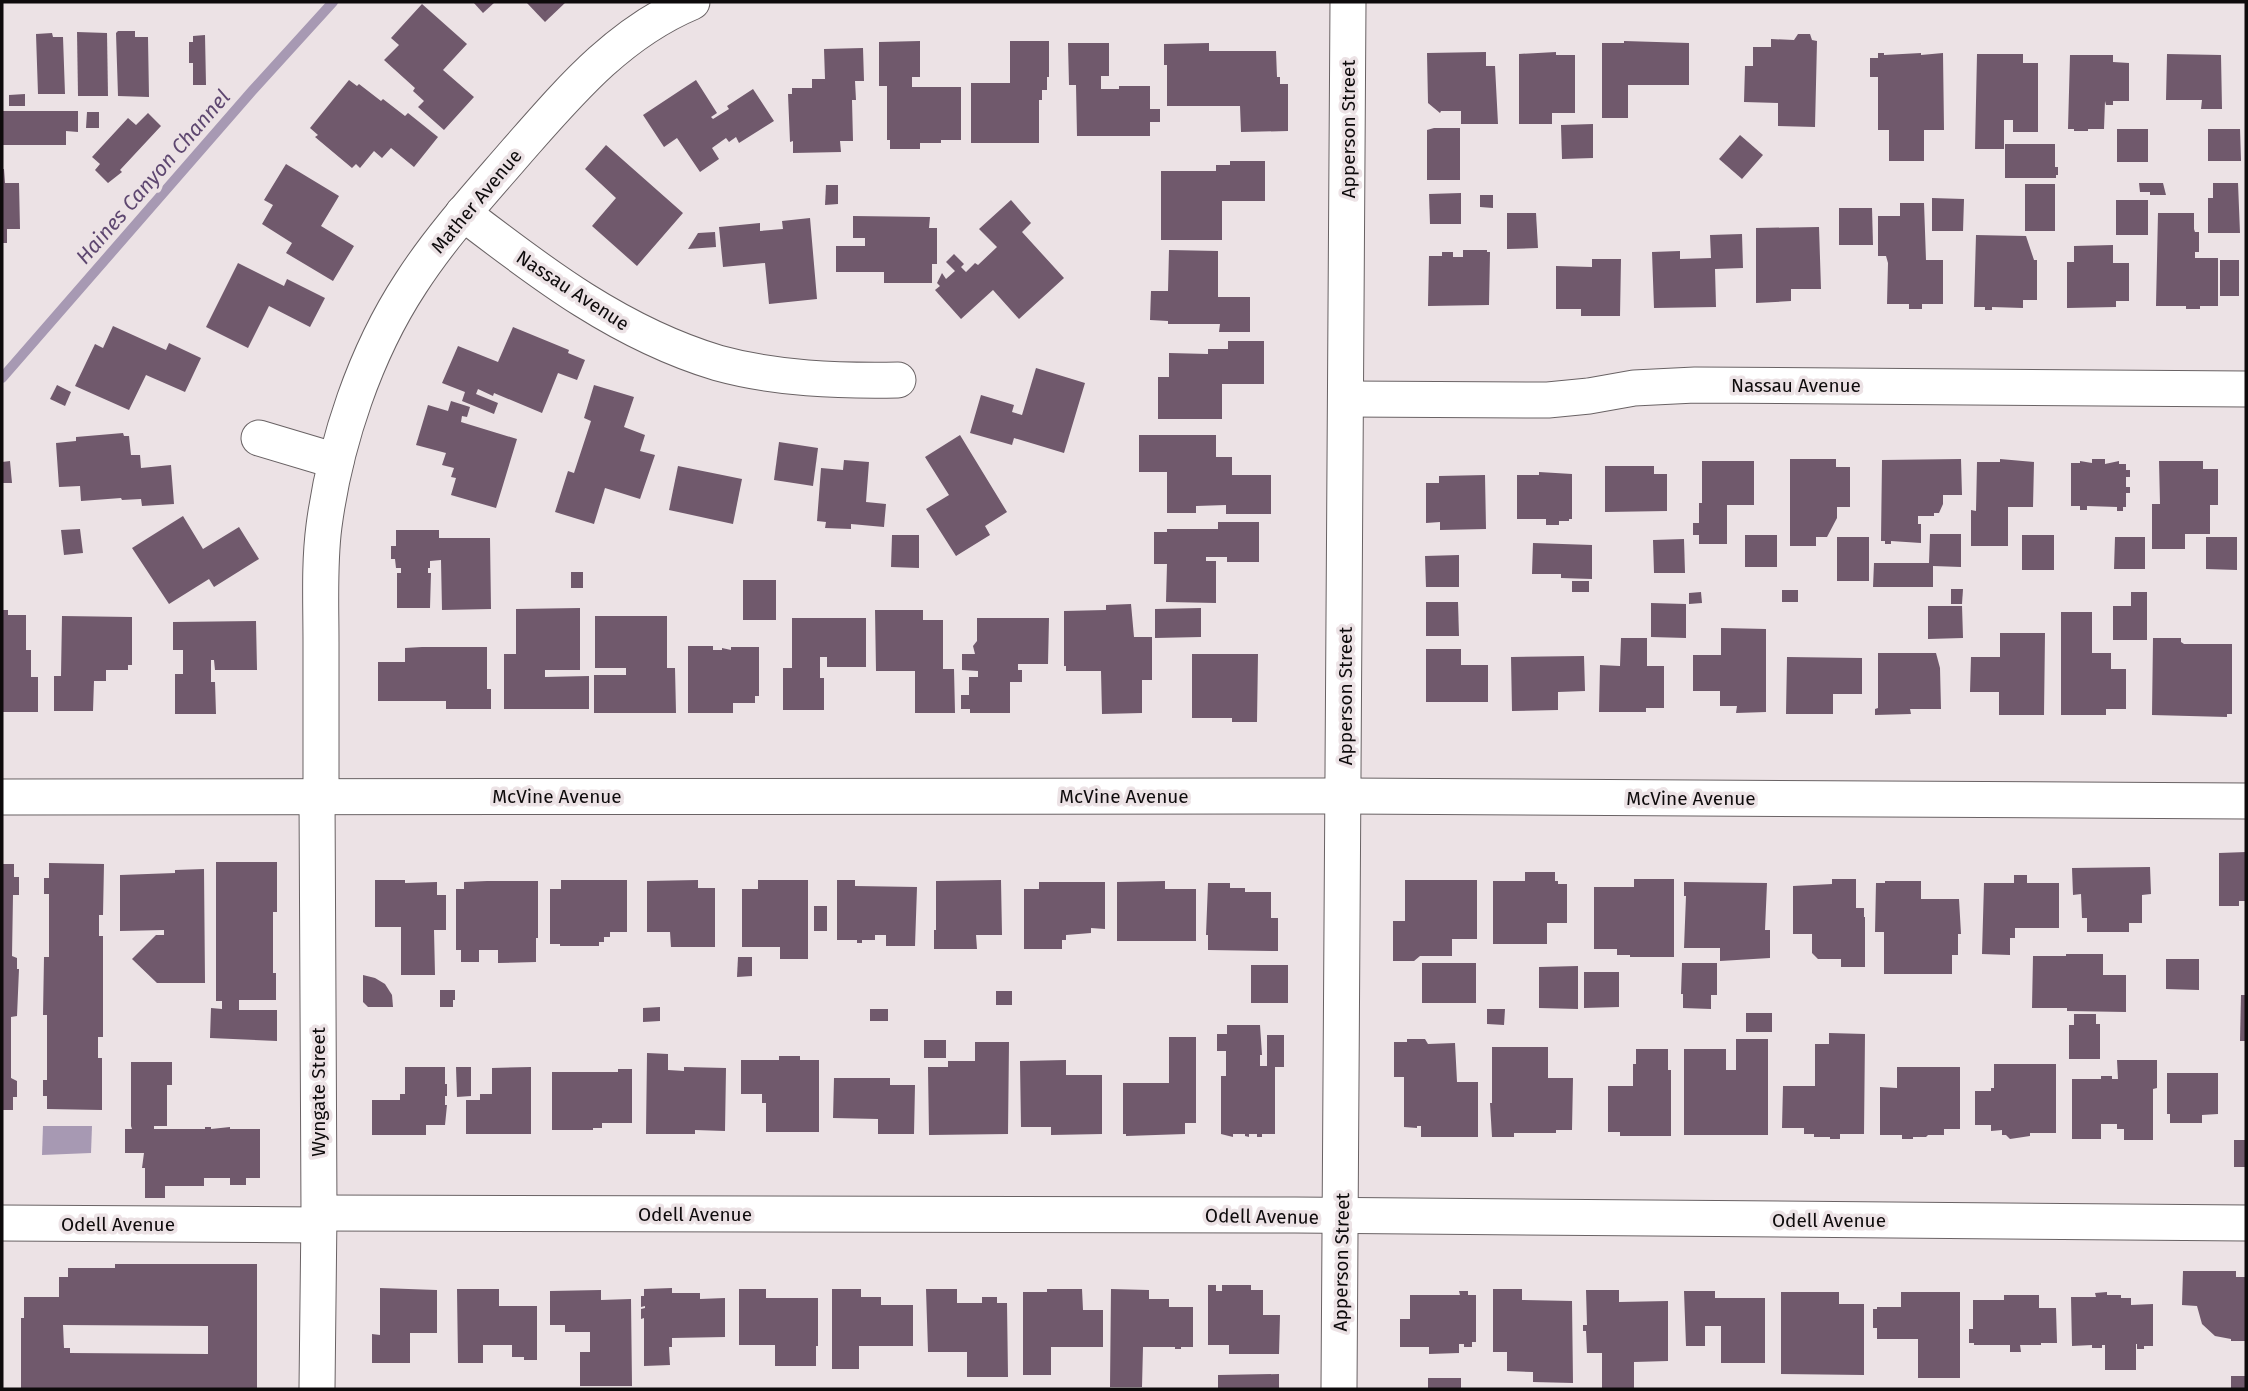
<svg xmlns="http://www.w3.org/2000/svg" width="2248" height="1391" viewBox="0 0 2248 1391" font-family="'Fira Sans',sans-serif">
<style>
.water{fill:#a799b3}
.lines{fill:none;stroke-linecap:round;stroke-linejoin:round}
.stream{stroke:#a799b3;stroke-width:10}
.building{fill:#70596c;fill-rule:evenodd}
.minor-casing{stroke:#696264;stroke-width:37}
.minor{stroke:#fff;stroke-width:35}
.labels{text-anchor:middle;stroke-width:7;stroke-linejoin:round;paint-order:stroke}
.street-label{font-size:19px;fill:#0e0b0c;stroke:#ece2e5}
.water-label{font-size:21px;font-style:italic;fill:#5e4770;stroke:#ece2e5}
</style>
<rect width="100%" height="100%" fill="#ece2e5"/>
<!-- water -->
<path class="water" d="M43,1126H92L91,1153L42,1155Z"/>
<g class="lines">
<!-- stream -->
<path class="stream" d="M2,378L252,91L333,2"/>
</g>
<!-- building -->
<g class="building">
<path d="M473,2H495L483,13Z"/>
<path d="M526,2H566L545,22Z"/>
<path d="M422,4L467,44L443,70L474,97L444,130L418,107L424,101L413,91L415,88L384,60L399,45L391,38Z"/>
<path d="M118,31H135V37H148L149,97L118,96L116,33Z"/>
<path d="M77,32L107,33L108,96H78Z"/>
<path d="M52,33L53,37H63L65,94H38L36,34Z"/>
<path d="M1798,34H1810L1812,40L1817,41L1815,127L1778,126V103L1744,102L1745,66H1753V47H1771V39L1794,40Z"/>
<path d="M205,35L206,85H193V63H189V42H193V36Z"/>
<path d="M920,41V77H912V87H961V140H941V143H920V149H890V140H887V86H879V42Z"/>
<path d="M1010,41H1049V77H1047V90H1042V100H1039V143H971V83H1010Z"/>
<path d="M1624,41L1689,43V85H1628V118H1602V43H1624Z"/>
<path d="M1068,43H1109V76H1101V89H1119V86H1150V109H1160V122H1150V136H1077L1076,85H1069Z"/>
<path d="M1209,43V51H1276L1277,77H1280V84H1288V131L1241,132L1240,106H1167V65H1164V44Z"/>
<path d="M863,48L864,81H855L856,100H852L853,141H840L841,152L793,153V141L790,142L788,94H792V88H812V79H825L824,49Z"/>
<path d="M1486,52V66H1495L1498,124H1461V111H1441L1440,113L1428,103L1427,53Z"/>
<path d="M1556,52V55H1575V113H1552V124H1519V54Z"/>
<path d="M1878,53H1884V55L1921,53V55L1943,53L1944,130H1924V161H1889V130H1878V77H1870V58H1878Z"/>
<path d="M1977,54H2023V63H2038V132H2013V120H2004V149H1975Z"/>
<path d="M2167,54L2221,55L2222,109H2201L2202,100H2166Z"/>
<path d="M2070,55H2113V62L2129,63V101H2113V105H2106L2105,101L2104,129H2088V131H2074V129H2068Z"/>
<path d="M349,80L357,86L359,84L381,101L383,99L405,116L408,113L438,137L414,167L391,148L382,158L374,151L360,168L356,164L352,168L315,137L318,135L310,128Z"/>
<path d="M696,80L717,113L711,117L713,119L729,109L727,106L753,89L774,121L739,143L736,137L729,142L726,138L712,148L719,159L700,172L677,138L664,147L643,115Z"/>
<path d="M25,94V106H9V95Z"/>
<path d="M2,111H78V132L66,131V145H2Z"/>
<path d="M87,112H99V128H86Z"/>
<path d="M148,113L161,126L120,170L122,172L108,183L95,170L100,164L92,157L128,118L136,125Z"/>
<path d="M1593,124V158L1562,159L1561,125Z"/>
<path d="M1434,128H1460V180H1427V130Z"/>
<rect x="2117" y="129" width="31" height="33"/>
<path d="M2208,129H2240L2241,161H2208Z"/>
<path d="M1740,135L1763,155L1742,179L1719,159Z"/>
<path d="M2005,144H2055V167H2058V175H2056V178H2005Z"/>
<path d="M606,145L683,213L637,266L592,226L616,198L585,169Z"/>
<path d="M1230,161H1265V201H1222V240H1161V171H1216V165H1230Z"/>
<path d="M286,164L339,196L321,226L354,246L333,281L286,253L292,243L262,224L273,205L264,200Z"/>
<path d="M2,169H4L5,183H19L20,229H7V243H2Z"/>
<path d="M2139,183H2163L2166,195H2150V192H2140Z"/>
<path d="M2213,183H2238L2240,233H2208V198H2213Z"/>
<rect x="2025" y="184" width="30" height="47"/>
<path d="M826,185H838V204L825,205Z"/>
<path d="M1461,193V224H1430L1429,194Z"/>
<path d="M1480,195H1493V208L1480,207Z"/>
<path d="M1932,198L1964,199L1963,231H1932Z"/>
<path d="M1011,200L1031,223L1022,232L1064,278L1019,319L993,290L961,319L935,290L940,286L937,283L942,273L946,279L955,271L946,262L954,254L964,264L961,267L966,272L975,263L978,265L997,247L979,229Z"/>
<rect x="2116" y="200" width="32" height="35"/>
<path d="M1900,203H1924L1926,260H1943V304H1922V309H1909V304H1887L1888,263L1886,256H1878V216H1900Z"/>
<path d="M1839,208H1872L1873,245H1839Z"/>
<path d="M1507,213H1536L1538,248L1507,249Z"/>
<path d="M2158,213H2194V229L2195,232H2199V252H2195V258H2218V306H2200V309H2186V306H2156Z"/>
<path d="M853,216L930,217L929,228H937V264H932V283H884V272H836V246H865V238H853Z"/>
<path d="M810,218L817,299L769,304L765,263L723,267L719,227L760,223V231L783,229L782,221Z"/>
<path d="M1819,227L1821,289H1791V301L1756,303V228Z"/>
<path d="M715,232L716,247L688,249L698,233Z"/>
<path d="M1742,234L1743,268L1715,269L1716,307L1654,308L1652,252L1680,251V259L1711,258L1710,235Z"/>
<path d="M1976,235L2026,236L2034,260H2037V300H2023V308L1992,307V310H1985V307H1974Z"/>
<path d="M2113,245V263H2129V301H2116V307L2067,308V262H2074V246Z"/>
<path d="M1169,250L1218,251V297H1250V332H1219L1220,324H1168V321L1150,320L1151,291H1168Z"/>
<path d="M1463,250H1487V252H1490L1489,305L1428,306L1429,256H1442V252H1453V257H1463Z"/>
<path d="M1592,259H1621L1620,316H1581V309H1556V266L1592,267Z"/>
<rect x="2220" y="260" width="19" height="36"/>
<path d="M238,263L284,286L287,279L325,298L310,327L269,306L248,348L206,327Z"/>
<path d="M113,326L166,350L169,343L201,358L185,392L146,375L129,410L75,386L95,344L103,348Z"/>
<path d="M513,327L569,350L568,353L585,360L577,380L558,373L542,413L494,393L493,396L478,389L476,394L498,403L494,414L462,401L465,392L442,383L458,346L498,362Z"/>
<path d="M1228,341H1264V384H1222V419H1158V377H1169V353L1208,354V349H1228Z"/>
<path d="M1036,368L1085,383L1064,453L1014,438L1012,445L970,433L981,395L1014,405L1012,412L1022,415Z"/>
<path d="M57,385L71,392L65,406L50,399Z"/>
<path d="M594,385L634,397L624,427L645,435L640,451L655,455L640,499L605,488L594,524L555,512L568,471L574,473L591,421L584,418Z"/>
<path d="M451,401L470,407L467,417L462,416L461,422L517,439L496,508L451,495L456,478L451,477L454,468L442,465L446,453L416,445L428,405L448,411Z"/>
<path d="M123,433L124,436H129L131,455H140L141,468L171,465L174,504L142,506L141,499L122,500L121,498L81,501L80,486L59,487L56,443L76,441V437Z"/>
<path d="M960,435L1007,512L985,526L990,535L956,556L926,509L949,495L925,457Z"/>
<path d="M1139,435H1216V457H1232V475H1271V514H1226V505L1196,506V513H1167V472H1139Z"/>
<path d="M779,442L818,448L813,486L774,480Z"/>
<path d="M1790,459H1836V467H1850V507H1837V518L1827,537H1816V546H1790Z"/>
<path d="M1961,459L1962,495H1943V504L1939,513H1934V516H1918V524H1921V543L1891,541V544H1885V541H1881L1882,460Z"/>
<path d="M2000,459L2034,462L2033,507H2008V546H1971V510L1976,511L1977,462H2000Z"/>
<path d="M2092,459H2105V464L2119,461V464H2126V470H2130V477H2126V487H2130V493H2126V507H2123V511H2117V507L2087,506V510H2080V506H2071V463H2080V461L2092,463Z"/>
<path d="M844,460L869,462L866,502L886,504L884,527L851,524V529L825,528L826,522L817,521L821,468L843,470Z"/>
<path d="M10,461L12,483H2V462Z"/>
<path d="M1702,461H1754V505H1727V544H1699V535H1693V523H1699V503H1702Z"/>
<path d="M2159,461H2203V469H2218V505H2210V534H2185V549H2152V504H2160Z"/>
<path d="M678,466L742,479L733,524L669,510Z"/>
<path d="M1605,466H1654V474H1667V511L1605,512Z"/>
<path d="M1539,472L1572,474V519H1569V521H1559V525H1546V519H1517V475H1539Z"/>
<path d="M1485,475L1486,529L1440,530V522L1426,523V483H1439V476Z"/>
<path d="M183,516L203,549L239,527L259,559L214,587L209,579L169,604L132,548Z"/>
<path d="M1218,522H1259V562H1227V557H1206V561H1216V603L1166,602L1167,564H1154V532H1167V529H1218Z"/>
<path d="M80,529L83,553L64,555L61,530Z"/>
<path d="M396,530H439V538H490L491,609L442,610L441,560L430,561V568H428V573H431L430,608H397V573H401V568H396L395,559H391V546H396Z"/>
<path d="M1930,534H1961V567L1933,566V587H1873L1874,563H1929Z"/>
<path d="M892,535H919V568L891,567Z"/>
<rect x="1745" y="535" width="32" height="32"/>
<rect x="2022" y="535" width="32" height="35"/>
<rect x="1837" y="537" width="32" height="44"/>
<path d="M2115,537H2145V569H2114Z"/>
<path d="M2206,537H2237V570L2206,569Z"/>
<path d="M1684,539L1685,573H1654L1653,540Z"/>
<path d="M1533,543L1592,545V579L1561,578V574H1532Z"/>
<path d="M1459,555V587H1426L1425,556Z"/>
<rect x="571" y="572" width="12" height="16"/>
<rect x="743" y="580" width="33" height="40"/>
<rect x="1572" y="581" width="17" height="11"/>
<path d="M1951,589H1963L1962,604H1951Z"/>
<rect x="1782" y="590" width="16" height="12"/>
<path d="M1701,592L1702,603L1689,604V593Z"/>
<path d="M2131,592H2147V640H2113V606H2131Z"/>
<path d="M1426,602H1458L1459,636H1426Z"/>
<path d="M1651,603L1686,604V638L1651,637Z"/>
<path d="M1131,604L1134,637H1152V680H1142V713L1102,714L1101,671H1066V666H1064V611L1106,610V605Z"/>
<path d="M1928,606H1962L1963,638L1928,639Z"/>
<path d="M580,608V670H545V677L589,676V709H504V654H516V609Z"/>
<path d="M1201,608V637L1155,638V609Z"/>
<path d="M2,610H8V615H26V650H31V677H38V712H2Z"/>
<path d="M875,610H923V620H943V669H954L955,713H915V671H876Z"/>
<path d="M2061,612H2092V653H2111V669H2126V709H2106V715H2061Z"/>
<path d="M62,616L132,617V665H128V670H106V681H94L93,711H54V676H61Z"/>
<path d="M595,616H667V668H675L676,713H594V675H626V668H595Z"/>
<path d="M792,618H866V667H827V657H820V678H824V710H783V668H792Z"/>
<path d="M977,618H1049L1048,664H1018V670H1022V682H1010V713H970V709H961V695H969V677H978V671L962,670V654H975L973,646L977,641Z"/>
<path d="M256,621L257,670H215L214,660H211V682H215L216,714H175V674H183V650H173V622Z"/>
<path d="M1721,628L1766,629V712L1736,713L1737,706H1720V691H1693V655H1721Z"/>
<path d="M2000,633H2045L2044,715H1999V692H1970L1971,657H2000Z"/>
<path d="M1621,638H1647V666H1664V708H1646V712H1599L1600,665L1620,666Z"/>
<path d="M2153,638H2181V642L2184,644H2232V714H2227V717L2152,715Z"/>
<path d="M688,646H713V650H722V648L731,650V647H759V696H755V703H733V713H688Z"/>
<path d="M422,647H487V689H491V709H446V701H378V662H405V648Z"/>
<path d="M1426,649H1461V665H1488V702H1426Z"/>
<path d="M1878,653H1936L1940,668L1941,709H1910L1911,714L1875,715V709L1878,708Z"/>
<path d="M1192,654H1258L1257,722H1232V718H1192Z"/>
<path d="M1584,656L1585,691L1558,692V710L1512,711L1511,657Z"/>
<path d="M1787,657L1862,658V694H1833V714H1786Z"/>
<path d="M2246,852V901H2239V906H2219V853Z"/>
<path d="M216,862H277V912H273V973H276V1000H239V1010H277V1041L210,1038L211,1008L222,1009V1001H216Z"/>
<path d="M49,863L104,864L103,915H99V936H103V1037H98V1058H102V1110L47,1109V1096H43V1080H47V1015H43L44,957H49V894H44V878H49Z"/>
<path d="M2,864H14V877H19V895H13L12,956L17,958V969H19L17,1016L11,1017V1078L17,1081V1097H13V1110H2Z"/>
<path d="M2150,867L2151,894L2142,895V923H2129V932H2087V918H2082L2081,894L2073,895L2072,868Z"/>
<path d="M204,869L205,983H157L132,959L156,935H164V930L120,931V875L175,873V870Z"/>
<path d="M1525,872H1555V881H1558V884H1567V923H1547V944H1493V881H1525Z"/>
<path d="M2014,875H2027V883H2059V928H2015V938H2010V955L1982,954L1984,883H2014Z"/>
<path d="M1634,879H1674V957H1630V955H1617V949H1594V887H1634Z"/>
<path d="M1832,879H1856V908H1864V917H1865V967H1841V959H1818L1812,953V934H1793V886L1832,884Z"/>
<path d="M375,880H405V883L437,882V895H446V930H434L435,975H401V927H375Z"/>
<path d="M561,880H627V932H610V937H604V942H599V946H560V944H550V889H561Z"/>
<path d="M698,880V888H715V947H671L670,932H647V881Z"/>
<path d="M758,880H808V959H780V947H742V889H758Z"/>
<path d="M837,880H855V886L917,887L915,946H886V935H875V940H862V943H857V940H837Z"/>
<path d="M1001,880L1002,935H976L977,949H934V930H936V881Z"/>
<path d="M1405,880H1477V939H1452V956H1420L1414,961H1393V921H1405Z"/>
<path d="M487,881H538V938H536V962L498,963V950H479V962H461V950H456V889H464V882Z"/>
<path d="M1165,881V889H1196V941H1117V882Z"/>
<path d="M1885,881H1921V899H1959L1961,934H1958V955H1952V974H1884V932H1875L1876,883H1885Z"/>
<path d="M1039,882H1105V929L1091,928V933L1066,935V940H1062V949H1024V889H1039Z"/>
<path d="M1684,882L1767,883L1765,930H1770V958L1720,961V948H1684L1686,896H1684Z"/>
<path d="M1208,883H1230V888H1245V892H1271V918H1278V951L1208,950V935H1206Z"/>
<rect x="814" y="906" width="13" height="25"/>
<path d="M2066,954H2103V975H2126V1012L2067,1011V1008H2032L2033,956H2066Z"/>
<path d="M738,957H752V976L737,977Z"/>
<path d="M2166,959H2199V990L2166,989Z"/>
<rect x="1422" y="963" width="54" height="40"/>
<path d="M1682,963H1717V995H1711V1009L1683,1008V994H1681Z"/>
<rect x="1251" y="965" width="37" height="38"/>
<path d="M1578,966V1009L1539,1008V967Z"/>
<path d="M1584,972H1619V1007L1584,1008Z"/>
<path d="M363,975L375,978L385,984L392,995L393,1007H368L363,1002Z"/>
<path d="M440,990H455V1000H453V1007H440Z"/>
<rect x="996" y="991" width="16" height="14"/>
<path d="M2241,995H2246V1041H2240Z"/>
<path d="M660,1007V1021L643,1022V1008Z"/>
<rect x="870" y="1009" width="18" height="12"/>
<path d="M1487,1009H1505L1504,1025L1487,1024Z"/>
<rect x="1746" y="1013" width="26" height="19"/>
<path d="M2074,1014H2096V1024H2100V1059H2069V1025H2074Z"/>
<path d="M1227,1025H1260L1262,1055H1260V1066H1267V1035H1284V1067H1275V1134H1262V1137H1257V1134H1249V1137L1245,1136V1134H1233V1137L1221,1134V1076H1226V1051H1217V1034H1227Z"/>
<path d="M1829,1033L1865,1034L1864,1134H1840V1139H1830V1137H1814V1134H1804V1128H1782L1783,1086H1815V1044H1829Z"/>
<path d="M1169,1037H1196V1123H1185V1134L1126,1136V1134H1123V1083H1169Z"/>
<path d="M1407,1039H1425L1428,1044L1455,1043L1457,1082H1478V1137H1421V1126H1417V1128L1404,1127V1077H1394V1042H1407Z"/>
<path d="M1736,1039H1768V1135H1684V1049H1726V1070H1736Z"/>
<rect x="924" y="1040" width="22" height="18"/>
<path d="M975,1042H1009L1008,1134L929,1135L928,1067H948V1061H975Z"/>
<path d="M1492,1047H1548V1078H1573L1572,1130H1556V1133H1514V1137H1492L1490,1103H1492Z"/>
<path d="M1636,1049H1668V1070H1671V1136H1620V1132H1608V1086H1633V1064H1636Z"/>
<path d="M647,1053L668,1054V1070L684,1071V1067L726,1068L725,1131L695,1130V1134H646Z"/>
<path d="M779,1056H800V1060H819V1132H766V1103H762V1094H741V1060H779Z"/>
<path d="M1066,1060V1075H1102V1134L1051,1135V1127H1021L1020,1061Z"/>
<path d="M2117,1060H2157V1088L2153,1089V1140H2124V1129H2117V1124H2101V1139H2072V1079H2101V1076H2112V1079H2118Z"/>
<path d="M131,1062H172V1085H167V1126H154V1129H205V1127H211V1129L230,1127V1129H260V1178H246V1185H230V1178H204V1186H165V1198H145V1168H142L144,1153H125V1129H132L131,1126Z"/>
<path d="M1994,1064H2056V1133H2030V1136L2010,1139L2006,1135H2002V1130L1991,1131V1125H1975V1091H1991V1088H1994Z"/>
<path d="M405,1067H445V1084H447V1096H445V1105H447L445,1125H426V1135H372V1100H400V1094H405Z"/>
<path d="M456,1067H471V1096L457,1097Z"/>
<path d="M531,1067V1134H466V1100H480V1094H492V1068Z"/>
<path d="M1897,1067H1960V1129H1944V1135H1928L1926,1137H1913V1139H1902V1135H1880V1087L1897,1088Z"/>
<path d="M618,1069H632V1123H602V1128H593V1130H552V1072H618Z"/>
<path d="M2167,1073H2218V1114L2202,1115V1123H2170V1114H2167Z"/>
<path d="M834,1078H890V1085H915L914,1134H878V1119L833,1118Z"/>
<rect x="2234" y="1140" width="12" height="27"/>
<path d="M115,1264H257V1389H21V1318H24V1297H59V1277H68V1268H115ZM63,1325L208,1326V1354L70,1353V1348H64Z"/>
<path d="M2183,1271H2236V1277H2246V1341H2231V1339L2215,1336L2202,1324L2197,1306L2182,1305Z"/>
<path d="M1208,1285H1216V1291H1222V1285H1251V1290H1263V1315H1280L1279,1354H1229V1345H1208Z"/>
<path d="M380,1288L437,1290V1333H410V1363H372V1334L380,1335Z"/>
<path d="M672,1288V1293H700V1299L725,1298V1337L672,1338V1347H669L670,1365L644,1366V1318L641,1319V1309L645,1308V1306L641,1307V1296H644V1289Z"/>
<path d="M457,1289H499V1306H537V1360H524V1357H512V1345H483V1363H458Z"/>
<path d="M739,1289H766V1298H818V1346H816V1366H775V1345H739Z"/>
<path d="M832,1289H861V1297H881V1305H913V1346H859V1369H832Z"/>
<path d="M926,1289H957V1303H982V1297H997V1303H1007L1008,1377H967V1352H928Z"/>
<path d="M1047,1289H1082L1083,1310H1103V1347H1051V1375H1023V1292H1047Z"/>
<path d="M1111,1289L1149,1290V1299H1169V1307H1193V1347H1181V1349H1175V1347H1143L1142,1387H1110Z"/>
<path d="M1493,1289H1522V1300L1572,1301L1573,1383L1533,1382V1372L1507,1371V1352H1493Z"/>
<path d="M601,1290V1300L631,1299L632,1386H580V1352H590V1332H565V1325H550V1291Z"/>
<path d="M1586,1290H1619V1302L1668,1301V1361L1634,1362V1389H1602V1353H1587L1586,1331H1583V1325H1587Z"/>
<path d="M1459,1291H1468V1295H1476V1342H1472V1347H1464V1344H1459V1353L1429,1354V1347H1400V1319H1410V1295H1460Z"/>
<path d="M1684,1291H1715V1298H1765V1363H1721V1326H1705V1346H1686Z"/>
<path d="M1781,1292H1839V1304H1864V1375L1781,1374Z"/>
<path d="M1901,1292H1960V1378H1918V1339H1877V1328H1873V1309H1877V1307H1901Z"/>
<path d="M2107,1292V1295H2121V1298H2131V1305L2153,1304V1346H2144V1349H2137V1344H2136V1370H2105V1345H2102V1348H2092V1345L2072,1346L2071,1297H2096L2095,1293Z"/>
<path d="M2004,1295H2039V1308H2056L2057,1343H2041V1345H2020L2021,1352H2010V1345H1974V1343H1969V1329H1973V1300H2004Z"/>
<path d="M1279,1374V1389H1218V1375Z"/>
<rect x="2231" y="1376" width="15" height="13"/>
<rect x="1428" y="1378" width="33" height="11"/>
</g>
<g class="lines">
<defs>
<g id="minor">
<path d="M463,213C542,274 621,334 718,363C776,379 838,381 898,380"/>
<path d="M1347,399L1548,400L1589,396L1634,388L1695,385L2246,389"/>
<path d="M259,438L336,461"/>
<path d="M317,795L319,1213L317,1389"/>
<path d="M321,795C321,744 321,693 321,642C321,603 319,564 324,526C335,443 365,353 411,283C442,235 480,194 517,151C569,92 618,33 692,2"/>
<path d="M2,797L1344,796L2246,801"/>
<path d="M319,1213L1295,1215L2246,1223"/>
<path d="M2,1223L319,1225"/>
<path d="M1339,1389L1348,2"/>
</g>
</defs>
<!-- minor casing -->
<use href="#minor" class="minor-casing"/>
<!-- minor -->
<use href="#minor" class="minor"/>
</g>
<g class="labels">
<!-- street labels -->
<g class="street-label">
<text transform="translate(1348 129) rotate(-90)" y="7">Apperson Street</text>
<text transform="translate(476 201) rotate(-50)" y="7">Mather Avenue</text>
<text transform="translate(573 290) rotate(33)" y="7">Nassau Avenue</text>
<text x="1796" y="392">Nassau Avenue</text>
<text transform="translate(1345 696) rotate(-90)" y="7">Apperson Street</text>
<text x="557" y="803">McVine Avenue</text>
<text x="1124" y="803">McVine Avenue</text>
<text x="1691" y="805">McVine Avenue</text>
<text transform="translate(318 1092) rotate(-90)" y="7">Wyngate Street</text>
<text x="695" y="1221">Odell Avenue</text>
<text transform="translate(1262 1216) rotate(1)" y="7">Odell Avenue</text>
<text x="1829" y="1227">Odell Avenue</text>
<text x="118" y="1231">Odell Avenue</text>
<text transform="translate(1341 1262) rotate(-89)" y="7">Apperson Street</text>
</g>
<!-- water labels -->
<g class="water-label">
<text transform="translate(153 177) rotate(-49)" y="7">Haines Canyon Channel</text>
</g>
</g>
<!-- border -->
<rect width="2248" height="1391" fill="none" stroke="#0e0b0c" stroke-width="7"/>
</svg>
